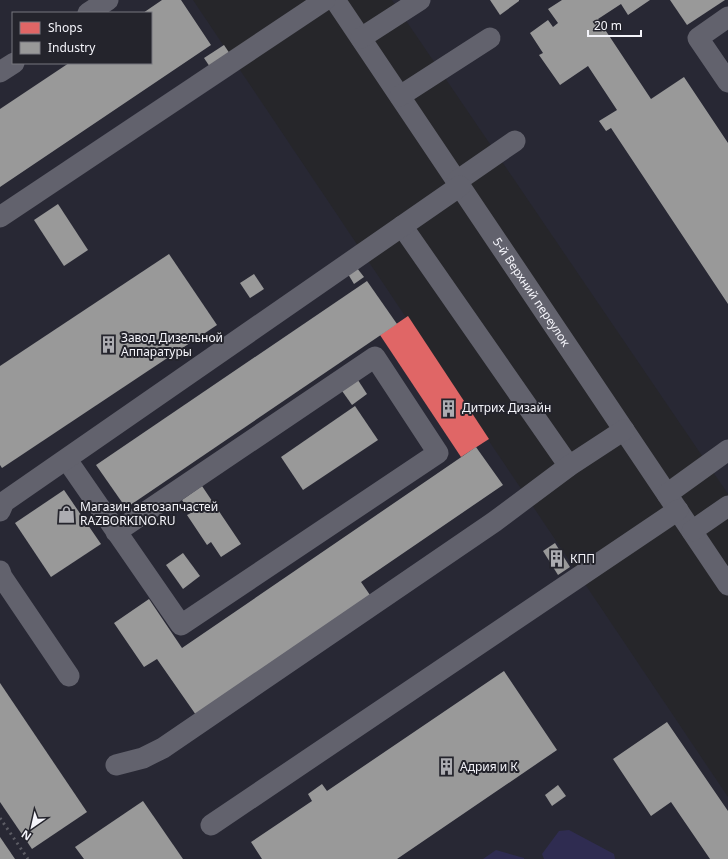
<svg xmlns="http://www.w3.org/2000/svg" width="728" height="859" viewBox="0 0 728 859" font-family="'Noto Sans',sans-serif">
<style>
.built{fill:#282834;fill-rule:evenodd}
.green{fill:#2f2c51}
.shops{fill:#e06666}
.industry{fill:#999}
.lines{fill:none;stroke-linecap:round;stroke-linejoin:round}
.minor{stroke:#62626d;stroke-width:21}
.rail{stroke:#5d5d65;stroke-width:3;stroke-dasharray:2 4;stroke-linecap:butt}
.labels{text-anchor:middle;stroke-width:4;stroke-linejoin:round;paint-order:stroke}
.street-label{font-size:12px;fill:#f4f4fa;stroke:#24242c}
.poi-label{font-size:12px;fill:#f4f4fa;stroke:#24242c;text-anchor:start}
</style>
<rect width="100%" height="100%" fill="#26262a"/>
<!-- built -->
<g class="built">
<path d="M0,0H193L728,797V859H0ZM13,13H151V63H13Z"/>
<path d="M392,0H728V494Z"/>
</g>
<!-- green -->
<g class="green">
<path d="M569,830L614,854L615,859H544L542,854L559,831Z"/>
<path d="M496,850L524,858V859H483Z"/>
</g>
<!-- shops -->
<path class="shops" d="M408,316L489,439L461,457L380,335Z"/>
<!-- industry -->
<g class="industry">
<path d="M162,0H181L211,45L0,187V109L69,63H151V13H143Z"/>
<path d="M490,0H519V1L500,15Z"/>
<path d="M562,0H650L628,15L621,4L598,19L651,99L684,77L728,143V304L611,128L606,131L599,121L617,110L588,66L560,85L539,55L543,53L530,33L548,20L553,27L558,23L548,9Z"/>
<path d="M670,0H725L687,25Z"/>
<path d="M224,45L232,57L212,70L204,58Z"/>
<path d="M58,204L88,250L64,266L34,220Z"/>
<path d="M169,254L217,325L2,468L0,465V366Z"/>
<path d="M357,268L364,277L354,284L348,274Z"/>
<path d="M254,274L264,289L250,298L240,283Z"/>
<path d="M367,281L397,324L126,508L96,465Z"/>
<path d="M356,377L367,394L352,405L340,388Z"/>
<path d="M355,406L378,440L303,490L281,457Z"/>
<path d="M476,447L503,485L361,582L370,595L196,715L157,659L144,667L114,623L149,599L182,648Z"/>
<path d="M202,486L241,544L221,557L211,542L207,545L187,515L191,513L182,500Z"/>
<path d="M64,490L101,544L51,577L15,523Z"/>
<path d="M555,543L570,567L558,575L543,551Z"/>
<path d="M183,553L200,576L183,589L166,565Z"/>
<path d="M504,671L557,750L397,859H262L251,842L312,801L308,794L322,784L327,791Z"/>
<path d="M0,683L87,812L32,849L0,802Z"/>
<path d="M667,722L728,811V859H710L671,802L651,816L613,759Z"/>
<path d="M558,785L566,796L552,806L545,795Z"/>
<path d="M143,801L183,859H84L75,847Z"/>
<path d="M0,837L15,859H0Z"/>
</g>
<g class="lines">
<!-- minor -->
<g class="minor">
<path id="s1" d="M335,0L728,585"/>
<path d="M88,13L108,0"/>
<path d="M728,17L698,38L728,82"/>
<path d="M361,38L420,0"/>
<path d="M0,72L14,63"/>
<path d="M400,96L490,38"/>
<path d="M457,181L515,141"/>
<path d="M0,217L325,0"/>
<path d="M402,226L569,466"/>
<path d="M67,460L181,625L438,453L375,357L116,532"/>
<path d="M667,494L728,450"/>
<path d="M0,511L4,502L460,186"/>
<path d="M692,531L728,506"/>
<path d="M0,571L2,577L69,676"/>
<path d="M116,765L143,758L163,748L494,522L569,466L624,430"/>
<path d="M211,825L678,510"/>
</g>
<!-- rail -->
<path class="rail" d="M0,818L28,859"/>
</g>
<!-- icons -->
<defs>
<symbol id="building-bare" viewBox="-9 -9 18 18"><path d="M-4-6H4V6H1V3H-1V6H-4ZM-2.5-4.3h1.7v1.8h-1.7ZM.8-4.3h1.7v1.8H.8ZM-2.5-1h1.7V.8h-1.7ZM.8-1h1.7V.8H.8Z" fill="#acacb1" stroke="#24242c" stroke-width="2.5" paint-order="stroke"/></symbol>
<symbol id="shop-bare" viewBox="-9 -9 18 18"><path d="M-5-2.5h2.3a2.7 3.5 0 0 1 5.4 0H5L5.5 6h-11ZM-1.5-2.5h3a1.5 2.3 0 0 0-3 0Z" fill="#acacb1" stroke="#24242c" stroke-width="2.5" paint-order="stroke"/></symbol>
</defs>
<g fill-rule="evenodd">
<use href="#building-bare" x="96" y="332" width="25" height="25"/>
<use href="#building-bare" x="436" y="396" width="25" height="25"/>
<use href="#shop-bare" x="54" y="502" width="25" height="25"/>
<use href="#building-bare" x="544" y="546" width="25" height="25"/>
<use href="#building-bare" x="434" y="754" width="25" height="25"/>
</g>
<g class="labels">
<!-- street labels -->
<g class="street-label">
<text dy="4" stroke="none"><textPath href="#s1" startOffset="352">5-й Верхний переулок</textPath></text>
</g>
<!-- poi labels -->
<g class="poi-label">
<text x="121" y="342">Завод Дизельной<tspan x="121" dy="14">Аппаратуры</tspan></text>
<text x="462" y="412">Дитрих Дизайн</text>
<text x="80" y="511">Магазин автозапчастей<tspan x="80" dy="14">RAZBORKINO.RU</tspan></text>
<text x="570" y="563">КПП</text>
<text x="460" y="771">Адрия и К</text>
</g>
</g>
<!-- legend -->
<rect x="12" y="12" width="140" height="52" fill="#24242c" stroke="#77777e"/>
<rect x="20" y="22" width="20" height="12" fill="#e06666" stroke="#77777e"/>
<text x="48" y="32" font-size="12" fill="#f4f4fa">Shops</text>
<rect x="20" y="42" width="20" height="12" fill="#999999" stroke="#77777e"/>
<text x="48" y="52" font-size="12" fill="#f4f4fa">Industry</text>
<!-- north arrow -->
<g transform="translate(32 827) rotate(214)" stroke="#24242c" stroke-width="3" paint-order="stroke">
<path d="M0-3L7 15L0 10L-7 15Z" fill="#f4f4fa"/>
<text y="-6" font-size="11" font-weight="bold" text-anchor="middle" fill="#f4f4fa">N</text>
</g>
<!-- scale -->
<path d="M588 30v6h53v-6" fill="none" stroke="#f4f4fa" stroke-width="2"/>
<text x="594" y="30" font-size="12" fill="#f4f4fa" stroke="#24242c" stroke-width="3" paint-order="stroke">20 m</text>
</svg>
